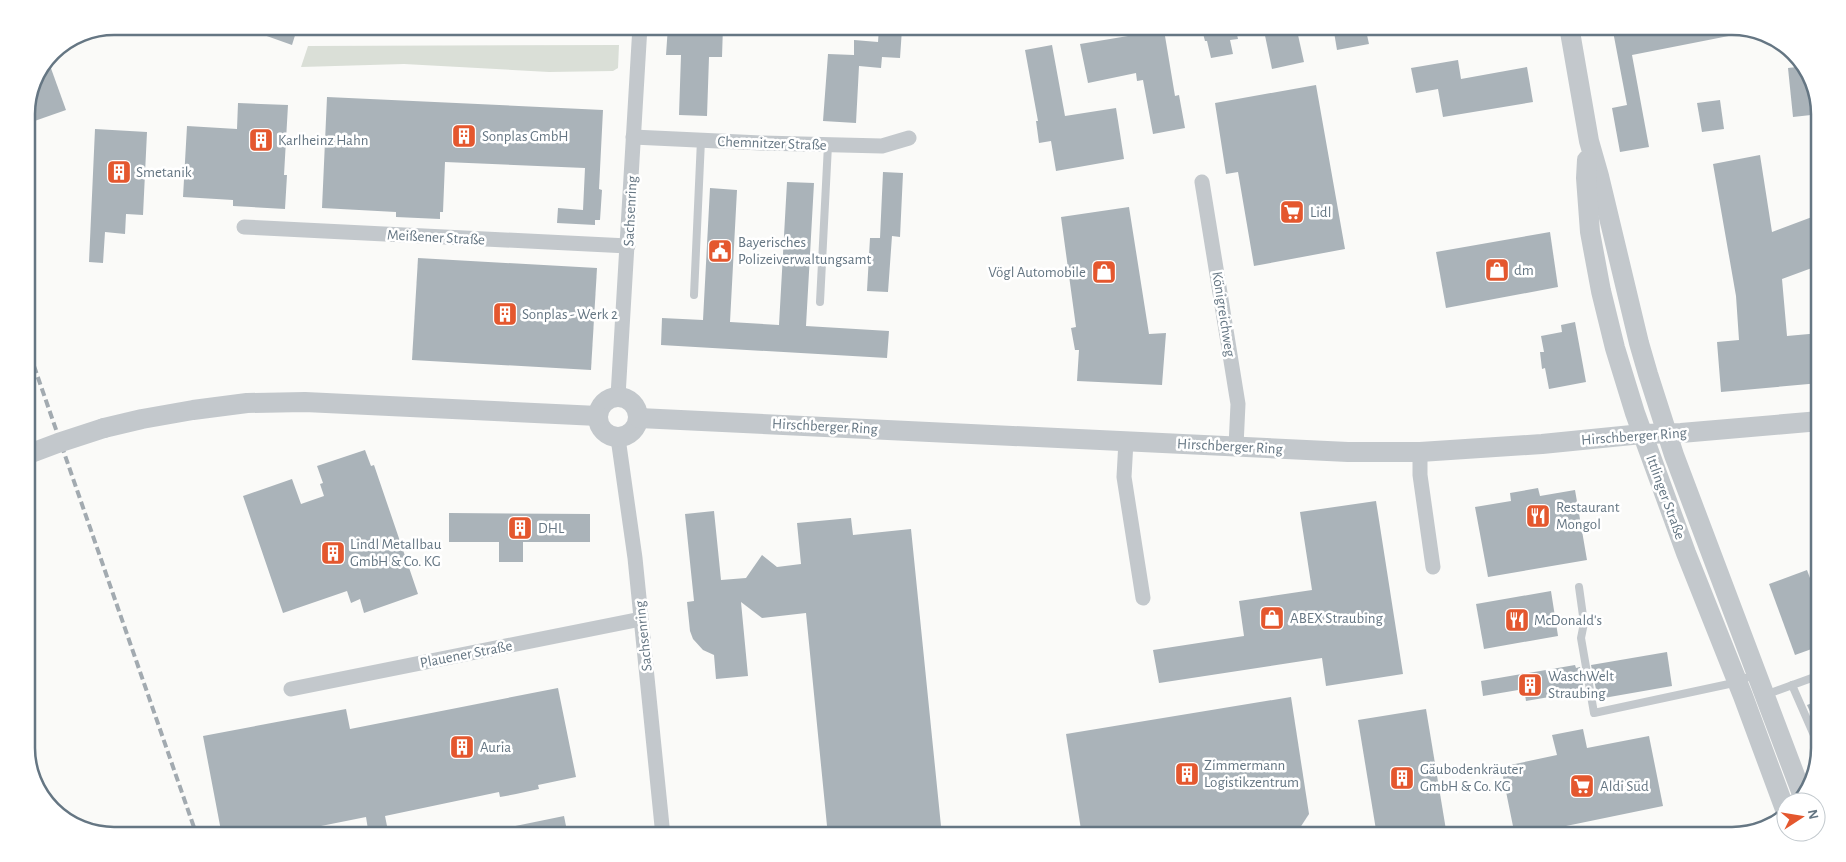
<svg xmlns="http://www.w3.org/2000/svg" width="1846" height="862" viewBox="0 0 1846 862" font-family="'Alegreya Sans',sans-serif">
<style>
.green{fill:#dadfd7}
.building{fill:#aab3b9}
.lines{fill:none;stroke-linecap:round;stroke-linejoin:round}
.service{stroke:#c3c8cc;stroke-width:8}
.minor{stroke:#c3c8cc;stroke-width:15}
.tertiary{stroke:#c3c8cc;stroke-width:20}
.rail{stroke:#a2aab0;stroke-width:4;stroke-dasharray:8 4;stroke-linecap:butt}
.tertiary-bridge{stroke:#c3c8cc;stroke-width:20}
.labels{text-anchor:middle;stroke-width:5;stroke-linejoin:round;paint-order:stroke}
.poi-label{font-size:15px;fill:#657683;stroke:#fff;text-anchor:start}
.street-label{font-size:15px;fill:#657683;stroke:#fff}
.rim{fill:none;stroke:#657683;stroke-width:2.5}
</style>
<rect width="100%" height="100%" fill="#fafaf8"/>
<!-- green -->
<path class="green" d="M619,45L618,68L613,71L549,72L404,64L301,67L308,46Z"/>
<!-- building -->
<g class="building">
<path d="M244,26H298L292,45L244,28Z"/>
<path d="M668,26H723L722,57H709L707,116L679,115L681,55H666Z"/>
<path d="M1201,26H1235L1238,39L1230,40L1233,54L1211,58L1207,41H1205Z"/>
<path d="M1263,26H1296L1304,62L1272,69Z"/>
<path d="M1333,26H1365L1369,44L1337,50Z"/>
<path d="M1612,26H1626L1627,31L1654,26H1732L1749,30V32L1632,55L1649,147L1620,152L1612,108L1627,105Z"/>
<path d="M879,28L902,29L900,58L882,57L881,68L859,66L856,123L823,121L828,54L854,55V40L878,42Z"/>
<path d="M1164,30L1175,96L1179,95L1185,128L1153,134L1143,80L1137,81L1136,73L1088,83L1080,44Z"/>
<path d="M1052,45L1065,116L1116,108L1124,159L1056,171L1051,141L1039,143L1036,121H1038L1025,50Z"/>
<path d="M48,60L66,110L26,124V109Z"/>
<path d="M1458,60L1461,79L1527,67L1533,102L1443,117L1438,89L1416,93L1411,68Z"/>
<path d="M1805,66L1820,109V114L1793,117L1788,68Z"/>
<path d="M1316,85L1345,249L1254,266L1238,172L1226,174L1215,103Z"/>
<path d="M327,97L603,110L599,189L602,190L600,220H595V225L557,223L558,208L583,210L585,168L445,162L443,212H440V219L396,217V212L322,208Z"/>
<path d="M1720,100L1724,129L1702,132L1697,103Z"/>
<path d="M238,103L288,105L284,175H287L285,209L233,206V200L183,197L187,126L237,129Z"/>
<path d="M95,129L147,132L143,215L126,214L125,234L105,232L103,263L89,262Z"/>
<path d="M1760,155L1772,232L1820,214V265L1782,279L1787,336L1820,333V383L1721,392L1717,342L1739,340L1736,296L1713,164Z"/>
<path d="M883,172L903,173L900,237L892,236L888,292L867,291L870,238H880Z"/>
<path d="M787,182L814,183L806,326L889,331L887,358L661,345L662,318L703,320L710,188L737,190L730,322L779,325Z"/>
<path d="M1129,207L1149,334L1166,333L1162,385L1077,381L1079,350H1075L1071,328L1076,327L1061,217Z"/>
<path d="M1550,232L1558,287L1446,308L1436,252Z"/>
<path d="M418,258L597,268L591,370L412,360Z"/>
<path d="M1575,322L1586,382L1549,389L1545,368L1542,369L1540,352H1544L1541,336L1562,332L1561,325Z"/>
<path d="M365,450L371,466L374,465L418,594L364,613L360,599L351,603L347,591L283,613L243,496L292,479L301,504L324,496L320,484L323,483L317,466Z"/>
<path d="M1538,488L1540,496L1575,490L1587,560L1488,577L1475,507L1511,501L1510,493Z"/>
<path d="M1376,501L1403,674L1326,686L1322,658L1159,683L1153,650L1244,636L1239,601L1312,590L1300,512Z"/>
<path d="M714,511L721,580L746,578L762,555L777,567L801,564L797,523L851,518L853,535L911,529L942,836H828L806,613L762,618L741,602L748,676L716,679L714,655L703,650L693,639L690,631L687,602L694,601L685,514Z"/>
<path d="M449,513L590,514V542H523V562H499V542H449Z"/>
<path d="M1807,570L1820,605V646L1795,655L1769,584Z"/>
<path d="M1551,591L1558,636L1484,649L1476,604Z"/>
<path d="M1667,652L1672,686L1598,699L1591,665Z"/>
<path d="M1575,665L1576,668L1580,667L1584,691L1526,701L1524,689L1483,696L1481,681Z"/>
<path d="M558,688L576,777L538,785L539,789L516,794L500,797L499,792L385,816L389,836H369L366,817L281,834V836H222L203,736L346,709L350,729Z"/>
<path d="M1291,697L1309,814L1296,834L1283,836H1082L1066,734Z"/>
<path d="M1820,700V734L1807,705Z"/>
<path d="M1426,709L1447,836H1377L1358,720Z"/>
<path d="M1583,729L1587,748L1649,736L1663,806L1566,826L1568,836H1515L1501,767L1557,755L1552,735Z"/>
<path d="M564,816L568,836H496V830Z"/>
</g>
<g class="lines">
<!-- service -->
<g class="service">
<path d="M694,295L701,140"/>
<path d="M820,302L828,145"/>
<path d="M1579,587L1584,623L1581,638L1594,713L1729,684L1757,674"/>
<path d="M1792,685L1820,749"/>
<path d="M1765,695L1820,675"/>
</g>
<!-- minor -->
<g class="minor">
<path d="M633,137L761,143L882,146L909,138"/>
<path d="M1202,182L1238,404L1236,446"/>
<path d="M244,227L628,246"/>
<path d="M618,396L640,26"/>
<path d="M618,438L635,558L663,836"/>
<path d="M1126,441L1124,477L1143,598"/>
<path d="M1420,452V475L1433,567"/>
<path d="M291,689L641,619"/>
</g>
<!-- tertiary -->
<g class="tertiary">
<path d="M1569,26L1589,141L1599,176L1639,343L1648,374L1674,455L1802,794"/>
<path d="M1587,160L1586,178L1590,232L1601,291L1615,348L1635,413L1686,553L1743,696L1786,812"/>
<circle cx="618" cy="417" r="20"/>
<path d="M639,418L1348,452H1420L1542,444L1642,434L1681,433L1820,421"/>
<path d="M104,428L142,419L193,410L247,403L305,402L598,416"/>
</g>
<!-- rail -->
<path class="rail" d="M26,343L197,836"/>
<!-- tertiary-bridge -->
<path class="tertiary-bridge" d="M26,455L58,443L104,428"/>
</g>
<!-- icons -->
<defs>
<symbol id="building-square" viewBox="-11 -11 22 22"><rect x="-9" y="-9" width="18" height="18" rx="4" fill="#e4572e" stroke="#fff"/><path d="M-4-6H4V6H1V3H-1V6H-4ZM-2.5-4.3h1.7v1.8h-1.7ZM.8-4.3h1.7v1.8H.8ZM-2.5-1h1.7V.8h-1.7ZM.8-1h1.7V.8H.8Z" fill="#fff"/></symbol>
<symbol id="supermarket-square" viewBox="-11 -11 22 22"><rect x="-9" y="-9" width="18" height="18" rx="4" fill="#e4572e" stroke="#fff"/><path d="M-6-5.5h2.5l.6 2H6L4.5 2H-2.5L-4.4-4H-6ZM-1.5 3.2a1.3 1.3 0 1 0 .1 0ZM3 3.2a1.3 1.3 0 1 0 .1 0Z" fill="#fff"/></symbol>
<symbol id="civic-square" viewBox="-11 -11 22 22"><rect x="-9" y="-9" width="18" height="18" rx="4" fill="#e4572e" stroke="#fff"/><path d="M-.6-6.5H3V-4.5H.6V-3L4-1V1h2V6H-6V1h2V-1L-.6-3ZM-1.2 2.5V6h2.4V2.5Z" fill="#fff"/></symbol>
<symbol id="shop-square" viewBox="-11 -11 22 22"><rect x="-9" y="-9" width="18" height="18" rx="4" fill="#e4572e" stroke="#fff"/><path d="M-5-2.5h2.3a2.7 3.5 0 0 1 5.4 0H5L5.5 6h-11ZM-1.5-2.5h3a1.5 2.3 0 0 0-3 0Z" fill="#fff"/></symbol>
<symbol id="restaurant-square" viewBox="-11 -11 22 22"><rect x="-9" y="-9" width="18" height="18" rx="4" fill="#e4572e" stroke="#fff"/><path d="M-5-6h1v4h1v-4h1v4h1v-4h1v5L-1.5 .5V6h-2V.5L-5-1ZM5-6V6H3V1.5H1.5Q1.5-4 5-6Z" fill="#fff"/></symbol>
</defs>
<g fill-rule="evenodd">
<use href="#building-square" x="450" y="122" width="28" height="28"/>
<use href="#building-square" x="247" y="126" width="28" height="28"/>
<use href="#building-square" x="105" y="158" width="28" height="28"/>
<use href="#supermarket-square" x="1278" y="198" width="28" height="28"/>
<use href="#civic-square" x="706" y="237" width="28" height="28"/>
<use href="#shop-square" x="1483" y="256" width="28" height="28"/>
<use href="#shop-square" x="1090" y="258" width="28" height="28"/>
<use href="#building-square" x="491" y="300" width="28" height="28"/>
<use href="#restaurant-square" x="1524" y="502" width="28" height="28"/>
<use href="#building-square" x="506" y="514" width="28" height="28"/>
<use href="#building-square" x="319" y="539" width="28" height="28"/>
<use href="#shop-square" x="1258" y="604" width="28" height="28"/>
<use href="#restaurant-square" x="1503" y="606" width="28" height="28"/>
<use href="#building-square" x="1516" y="671" width="28" height="28"/>
<use href="#building-square" x="448" y="733" width="28" height="28"/>
<use href="#building-square" x="1173" y="760" width="28" height="28"/>
<use href="#building-square" x="1388" y="764" width="28" height="28"/>
<use href="#supermarket-square" x="1568" y="772" width="28" height="28"/>
</g>
<g class="labels">
<!-- poi labels -->
<g class="poi-label">
<text x="482" y="141">Sonplas GmbH</text>
<text x="278" y="145">Karlheinz Hahn</text>
<text x="136" y="177">Smetanik</text>
<text x="1310" y="217">Lidl</text>
<text x="738" y="247">Bayerisches<tspan x="738" dy="17">Polizeiverwaltungsamt</tspan></text>
<text x="1514" y="275">dm</text>
<text x="1086" y="277" text-anchor="end">Vögl Automobile</text>
<text x="522" y="319">Sonplas - Werk 2</text>
<text x="1556" y="512">Restaurant<tspan x="1556" dy="17">Mongol</tspan></text>
<text x="538" y="533">DHL</text>
<text x="350" y="549">Lindl Metallbau<tspan x="350" dy="17">GmbH &amp; Co. KG</tspan></text>
<text x="1290" y="623">ABEX Straubing</text>
<text x="1534" y="625">McDonald's</text>
<text x="1548" y="681">WaschWelt<tspan x="1548" dy="17">Straubing</tspan></text>
<text x="480" y="752">Auria</text>
<text x="1204" y="770">Zimmermann<tspan x="1204" dy="17">Logistikzentrum</tspan></text>
<text x="1420" y="774">Gäubodenkräuter<tspan x="1420" dy="17">GmbH &amp; Co. KG</tspan></text>
<text x="1600" y="791">Aldi Süd</text>
</g>
<!-- street labels -->
<g class="street-label">
<text transform="translate(772 143) rotate(2)" y="5">Chemnitzer Straße</text>
<text transform="translate(630 211) rotate(-87)" y="5">Sachsenring</text>
<text transform="translate(436 237) rotate(3)" y="5">Meißener Straße</text>
<text transform="translate(1224 314) rotate(81)" y="5">Königreichweg</text>
<text transform="translate(825 426) rotate(3)" y="5">Hirschberger Ring</text>
<text transform="translate(1634 436) rotate(-4)" y="5">Hirschberger Ring</text>
<text transform="translate(1230 446) rotate(3)" y="5">Hirschberger Ring</text>
<text transform="translate(1666 497) rotate(70)" y="5">Ittlinger Straße</text>
<text transform="translate(643 636) rotate(-96)" y="5">Sachsenring</text>
<text transform="translate(466 654) rotate(-11)" y="5">Plauener Straße</text>
</g>
</g>
<!-- crop -->
<path d="M0 0H1846V862H0ZM114 35H1732A79 79 0 0 1 1811 114V748A79 79 0 0 1 1732 827H114A79 79 0 0 1 35 748V114A79 79 0 0 1 114 35Z" fill="#fff" fill-rule="evenodd"/>
<path class="rim" d="M114 35H1732A79 79 0 0 1 1811 114V748A79 79 0 0 1 1732 827H114A79 79 0 0 1 35 748V114A79 79 0 0 1 114 35Z"/>
<!-- north arrow -->
<g transform="translate(1801 817) rotate(78)"><circle r="24" fill="#ffffff" stroke="#c1c8cd"/>
<path d="M0-4L9 19L0 12L-9 19Z" fill="#e4572e"/>
<text y="-8" font-size="14" font-weight="bold" text-anchor="middle" fill="#657683">N</text>
</g>
</svg>
